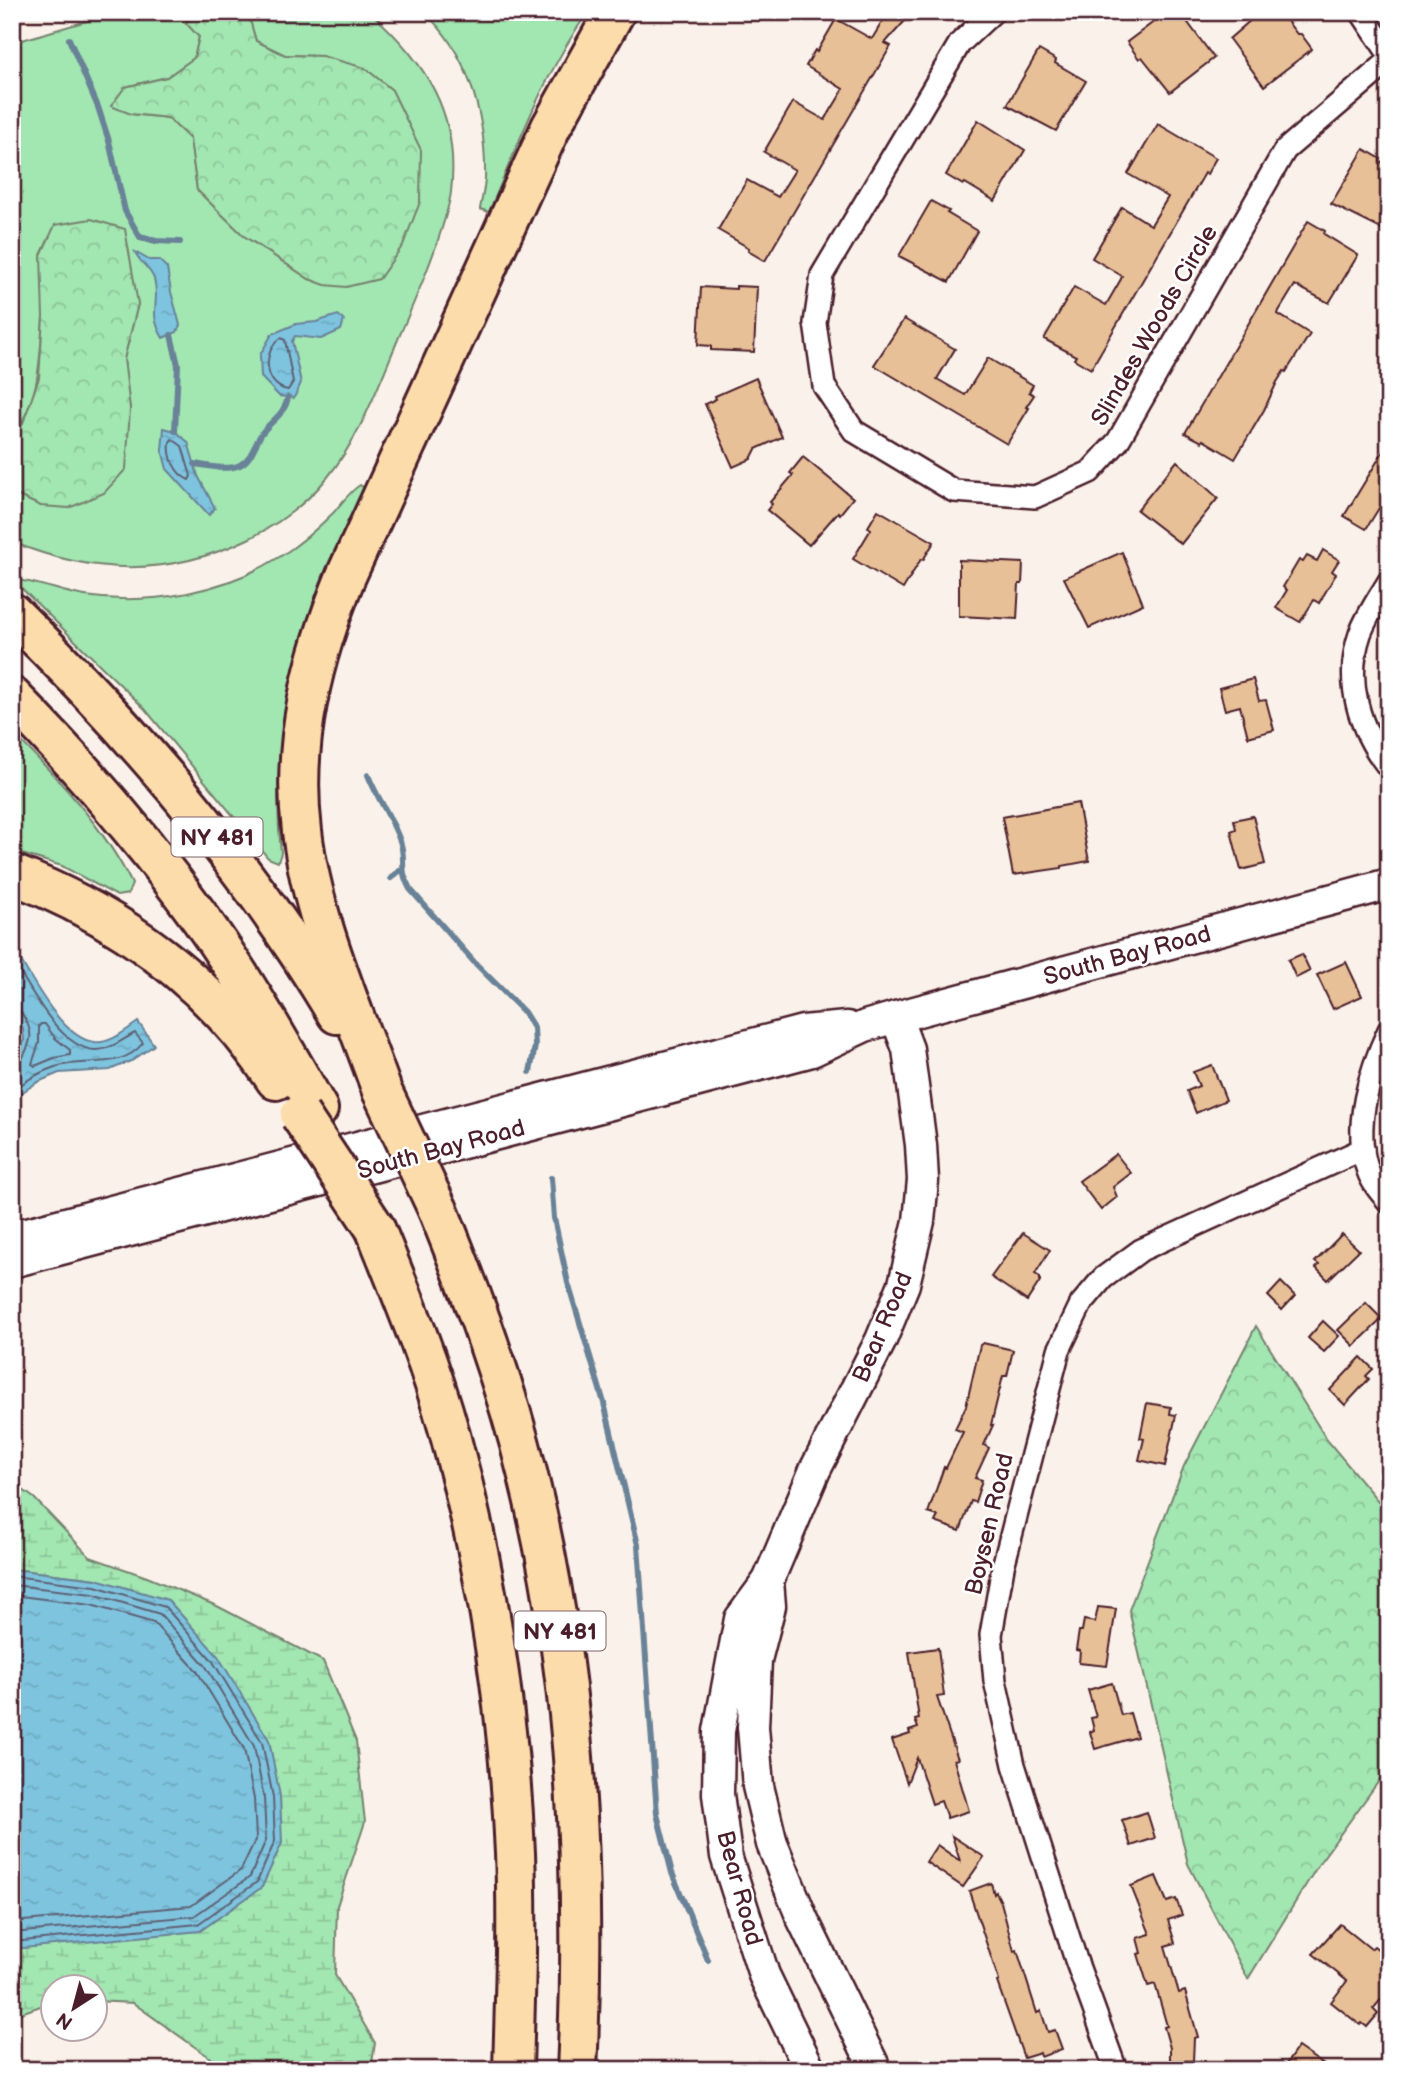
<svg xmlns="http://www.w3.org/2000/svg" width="1401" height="2082" viewBox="0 0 1401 2082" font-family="'Balsamiq Sans',sans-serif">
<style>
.green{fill:#a2e6b2;stroke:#76826e;stroke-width:2}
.forest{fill:url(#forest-crowns);stroke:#76826e;stroke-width:2}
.wetland{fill:url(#wetland-marsh);stroke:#76826e;stroke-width:2}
.water{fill:url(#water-ripples);stroke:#698297;stroke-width:2}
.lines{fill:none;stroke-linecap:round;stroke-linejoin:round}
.shore{stroke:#5f6173;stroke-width:2}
.stream{stroke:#698297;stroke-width:6}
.building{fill:#e7c097;stroke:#4a1f2b;stroke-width:2}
.street-casing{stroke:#4a1f2b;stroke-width:26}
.secondary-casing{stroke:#4a1f2b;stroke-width:35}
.highway-casing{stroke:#4a1f2b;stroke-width:44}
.street{stroke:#fff;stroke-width:21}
.secondary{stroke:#fff;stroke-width:30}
.highway{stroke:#fddcac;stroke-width:38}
.highway-bridge-casing{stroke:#4a1f2b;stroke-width:44;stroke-linecap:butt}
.highway-bridge{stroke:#fddcac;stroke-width:38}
.labels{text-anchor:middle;stroke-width:5;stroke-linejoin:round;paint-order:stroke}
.shield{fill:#fff;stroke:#80626b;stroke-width:2}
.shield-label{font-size:23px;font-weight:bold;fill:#4a1f2b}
.street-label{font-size:24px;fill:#4a1f2b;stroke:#fff}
</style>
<defs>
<pattern id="forest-crowns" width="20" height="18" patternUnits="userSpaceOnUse" patternTransform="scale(1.75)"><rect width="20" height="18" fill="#a2e6b2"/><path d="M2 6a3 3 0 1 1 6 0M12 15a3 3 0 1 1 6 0" fill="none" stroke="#8dc599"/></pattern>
<pattern id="wetland-marsh" width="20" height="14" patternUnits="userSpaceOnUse" patternTransform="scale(1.75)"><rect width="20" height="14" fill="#a2e6b2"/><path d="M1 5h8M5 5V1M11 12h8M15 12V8" fill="none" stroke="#8dc599"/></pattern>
<pattern id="water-ripples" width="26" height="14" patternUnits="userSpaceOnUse" patternTransform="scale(1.75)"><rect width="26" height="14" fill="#7ec4df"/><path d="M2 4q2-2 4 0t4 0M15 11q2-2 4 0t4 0" fill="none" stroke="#6ea8c0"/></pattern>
</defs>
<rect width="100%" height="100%" fill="#faf2ea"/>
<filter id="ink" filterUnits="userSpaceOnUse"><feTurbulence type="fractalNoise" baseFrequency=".0143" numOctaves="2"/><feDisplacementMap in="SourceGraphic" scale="14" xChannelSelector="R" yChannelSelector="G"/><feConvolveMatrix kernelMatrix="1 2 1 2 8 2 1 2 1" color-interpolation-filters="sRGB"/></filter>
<g filter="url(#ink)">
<!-- green -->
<g class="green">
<path d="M117,12H194L186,23L199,37L194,58L167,77L125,87L131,114L168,118L190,139L197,190L244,236L309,279L322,56L285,55L256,41L249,17L242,12H370C426,62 460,114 451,192C450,201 447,210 445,218C433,259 416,298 399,337C379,384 360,438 327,478C305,505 279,524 248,539C169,577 93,575 12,542V493L41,506L130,409L124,359L138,304L43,317C40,358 40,403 12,436V43Z"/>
<path d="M424,12H588C545,72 518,144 489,212L480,209C482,197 486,184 485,171C485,114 468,52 424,12Z"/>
<path d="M360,485L363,487V494C349,522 333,551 321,581C288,667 271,760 281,853L278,862L268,858L145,709L13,580C29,579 64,593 85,596C150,606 225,592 281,556C300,544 318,528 334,512C342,503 350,491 360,485Z"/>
<path d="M12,732C57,777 104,827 132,884L128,894L117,896L62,866L12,851Z"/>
</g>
<!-- forest -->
<g class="forest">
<path d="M194,12H242L249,17L256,41L285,55L322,56L365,68L392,90L421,150L420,202L403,245L379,279L346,287L325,285L309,279L244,236L197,190L190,139L168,118L131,114L111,106L125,87L167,77L194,58L199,37L186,23Z"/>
<path d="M91,219L125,229L138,304L124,359L130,409L126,469L104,493L69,508L41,506L12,493V436L23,423L39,378L43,317L41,255L55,225Z"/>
<path d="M1256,1326L1327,1440L1389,1514V1767L1320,1862L1248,1979L1188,1864L1129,1610L1184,1466Z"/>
</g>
<!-- wetland -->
<path class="wetland" d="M12,1482L34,1498L90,1557L147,1577L217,1606L323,1661L356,1741L365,1822L337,1906L335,1975L375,2043L371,2070H220L216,2062L133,2003L95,2001L94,1988H52V2002L12,2016V1949L69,1943L96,1579L12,1569Z"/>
<!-- water -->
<g class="water">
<path d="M135,252L149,260H159L167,268L171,292L180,325L177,332L163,338C147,311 161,304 154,279C151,269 139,262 135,252Z"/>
<path d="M338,315L344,320L341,330L321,339L295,336L292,341L301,383L294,398L279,396L261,377L260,355L272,334L296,324L316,322Z"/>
<path d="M164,428L175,431L188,442L198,476L215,508L209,515L167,469L162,450Z"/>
<path d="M12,945C28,971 61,1040 95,1042C110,1044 126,1030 138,1022L154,1045L133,1060L110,1070L59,1073L38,1082L12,1099V1058L17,1055L24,1040L23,1029L12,1012Z"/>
<path d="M12,1569L96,1579L168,1600L218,1656L269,1740L280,1796L282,1843L262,1887L200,1931L12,1949Z"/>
</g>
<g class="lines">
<!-- shore -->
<g class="shore">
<path d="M281,338L285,340L293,382L288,390C263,386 262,350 281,338Z"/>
<path d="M172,439L182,446L191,476L189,480C175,474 168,457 170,442Z"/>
<path d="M12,958C29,986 59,1048 95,1050C110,1050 123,1039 135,1033L143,1043C121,1071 85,1057 55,1067C39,1072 26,1081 12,1091"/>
<path d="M12,1009L20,1011C34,1031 33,1039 22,1059L12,1063"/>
<path d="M41,1024H45L55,1038L70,1050V1055L54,1058L35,1066L32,1064L39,1043V1026Z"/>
<path d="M12,1576L95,1586L165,1607L212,1660L262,1742L273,1797L275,1841L257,1882L198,1924L12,1942"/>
<path d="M12,1585L93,1594L160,1614L205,1665L254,1746L264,1798L266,1840L250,1877L194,1916L12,1933"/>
<path d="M12,1595L91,1605L154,1623L197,1671L244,1749L254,1799L256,1838L241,1870L191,1906L12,1922"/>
</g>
<!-- stream -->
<g class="stream">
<path d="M69,39L98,107L109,141L125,211L140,237L156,241L180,242"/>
<path d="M171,335L178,365L175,431"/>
<path d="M195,464C208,466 227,471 240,465C252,459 255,443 262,433C272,420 285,414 288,397"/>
<path d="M368,775C377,798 392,818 400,841C407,862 398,867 410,889L474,962L524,1012L534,1028L535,1046L530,1072"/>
<path d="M391,878L402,869"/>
<path d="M551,1178L554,1218L568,1283L604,1403L638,1545L657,1814L672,1873L708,1960"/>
</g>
</g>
<!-- building -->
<g class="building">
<path d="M888,12H913L885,43L891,46L765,261L748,251L749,248L718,230L747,180L778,197L795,170L764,152L793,102L825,120L842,92L843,89L806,66L815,50L817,52L836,19L872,39Z"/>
<path d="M1167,12H1180L1214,58L1170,92L1142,57L1139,59L1127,42Z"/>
<path d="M1260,12H1280L1297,34H1301L1312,49L1264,86L1229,39Z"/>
<path d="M1039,50L1056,60L1055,63L1086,81L1056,131L1007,105Z"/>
<path d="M978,120L1025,150L995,201L965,183L963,185L946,175Z"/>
<path d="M1158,124L1216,158L1207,174L1205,173L1091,369L1074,359L1076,356L1044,339L1074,287L1106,305L1121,279L1122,276L1092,258L1122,207L1151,225L1168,197L1128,174Z"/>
<path d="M1364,149L1381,159L1380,161L1389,167V233L1331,204Z"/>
<path d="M931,201L949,211L947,213L977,231L949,282L899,256Z"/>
<path d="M1308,221L1325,231L1324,234L1358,255L1329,303L1295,285L1279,311L1278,314L1310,334L1286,372L1284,371L1277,382L1264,410L1235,459L1203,440L1202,442L1185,433Z"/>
<path d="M736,286L757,287L754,352L711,350V346L698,345L701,287L736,289Z"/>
<path d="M904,319L955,349L937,379L965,395L988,358L1033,385L1029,392L1034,395L1026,407L1029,408L1007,444L874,365Z"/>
<path d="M756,378L782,437L756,449L751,459L733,467L705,404L716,399L715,396Z"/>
<path d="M1389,442V492L1366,529L1344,516Z"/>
<path d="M803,457L853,498L840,514L838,512L809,545L767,510L772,504L770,502L793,475L790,473Z"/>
<path d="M1177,461L1218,498L1181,544L1137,510Z"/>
<path d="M878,510L934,542L923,560L921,559L903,589L853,559L871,529L868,527Z"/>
<path d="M1323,550L1339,560L1332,571L1336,574L1319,603L1314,600L1300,622L1276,608L1287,590L1283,587L1299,560L1303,562L1307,556L1317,561Z"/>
<path d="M1122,552L1143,604L1089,628L1064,578Z"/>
<path d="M959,560L1023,563L1022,584H1019L1017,619L959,616Z"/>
<path d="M1253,679L1259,701L1266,700L1274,730L1248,737L1240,706L1225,710L1219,688Z"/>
<path d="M1078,803L1089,861L1062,866V868L1013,875L1002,817Z"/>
<path d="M1253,816L1265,864L1241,870L1231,831L1236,829L1234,820Z"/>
<path d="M1302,954L1310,971L1296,978L1288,960Z"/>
<path d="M1346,962L1362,996L1333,1009L1317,975Z"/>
<path d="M1212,1065L1226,1100L1196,1113L1187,1091L1199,1086L1193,1072Z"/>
<path d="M1116,1154L1131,1173L1113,1187L1117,1197L1101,1210L1079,1181Z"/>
<path d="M1023,1233L1050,1250L1035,1274L1040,1277V1281L1027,1301L991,1277Z"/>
<path d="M1342,1234L1359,1250L1328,1280L1316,1268L1319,1265L1315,1262Z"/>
<path d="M1281,1282L1295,1296L1282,1310L1268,1296Z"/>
<path d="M1366,1303L1382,1319L1354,1346L1338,1330Z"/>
<path d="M1323,1321L1339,1336L1324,1352L1308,1338Z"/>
<path d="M983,1343L1013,1350L1007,1376H1003L991,1425H993L984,1445L989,1448L975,1478L982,1480L975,1502L971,1501L960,1531L935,1522L938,1516L928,1513L944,1467L946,1468L963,1432L955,1429L966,1406L980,1345Z"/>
<path d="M1361,1357L1373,1369L1366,1376L1369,1379L1345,1405L1330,1390Z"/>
<path d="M1147,1403L1171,1407L1170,1414L1176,1415L1165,1466L1139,1460L1144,1439L1140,1438Z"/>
<path d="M1098,1607L1116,1609L1107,1666L1079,1663L1080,1651L1076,1650L1079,1631H1082L1084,1620L1095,1622Z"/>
<path d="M938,1648L944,1696L937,1697L958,1759L954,1760L969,1811L947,1818L941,1801L932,1804L917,1758L907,1783L892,1740L910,1734L909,1731L918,1728L915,1720L919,1719L909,1652Z"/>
<path d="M1112,1683L1121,1715L1130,1713L1137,1737L1095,1749L1090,1732L1094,1730L1091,1718L1096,1717L1088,1690Z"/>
<path d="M1147,1812L1155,1838L1131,1846L1122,1820Z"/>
<path d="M952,1836L984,1857L963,1887L926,1862L937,1845L960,1861Z"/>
<path d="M1156,1876L1167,1902L1176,1899L1182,1915L1168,1920L1175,1943L1165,1946L1179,1993L1185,1991L1198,2037L1194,2038L1193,2061H1170V2048L1164,2027L1167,2026L1155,1984L1148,1986L1138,1954L1141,1953L1137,1938L1150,1934L1131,1886Z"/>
<path d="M991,1883L994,1894L996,1892L1001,1902L1014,1951L1017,1950L1037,2013L1041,2011L1048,2032L1055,2030L1062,2049L1041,2057L1040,2053L1024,2058L997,1982L999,1981L969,1891Z"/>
<path d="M1340,1924L1371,1949L1374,1946L1389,1958V1990L1373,2009L1378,2014L1367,2027L1362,2023L1360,2025L1331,2002L1347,1981L1313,1954Z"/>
<path d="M1298,2047L1331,2070H1282Z"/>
</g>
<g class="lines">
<defs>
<g id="street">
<path d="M993,12L960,43L822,275L815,323L824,386L854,431L954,491L1035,497L1090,472L1118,441L1285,150L1389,61"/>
<path d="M1361,12L1389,54"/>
<path d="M1389,581C1379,598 1367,615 1360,634C1344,681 1359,730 1389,768"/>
<path d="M1389,1030C1370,1070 1352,1127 1368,1171C1372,1183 1381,1193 1389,1202"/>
<path d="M1116,2070L1076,1960L1014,1765L995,1681L991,1635L1003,1567L1059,1350L1081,1304L1103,1278L1141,1250L1363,1149"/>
</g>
<g id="secondary">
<path d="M12,1237L803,1031L847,1027"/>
<path d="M12,1262L812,1051L865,1026L896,1017L1389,884"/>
<path d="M768,1581L770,1606L756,1660L753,1727L758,1786L772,1844L802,1918L876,2070"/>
<path d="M810,2070L764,1975L726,1856L718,1794L719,1731L740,1619L768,1581L815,1470L881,1340L904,1284L919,1221L923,1180L921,1145L908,1049L896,1017"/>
</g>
<g id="highway">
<path d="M12,613C136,734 248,865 337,1014"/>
<path d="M12,697C80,766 144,840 201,919C244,979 281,1044 318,1109"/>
<path d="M12,874C121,916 212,983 276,1080"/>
<path d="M382,1091C353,1009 312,918 302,831C291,742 313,657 346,576L551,127L615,12"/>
<path d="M438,1210C473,1297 506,1385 528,1476C576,1670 587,1870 577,2070"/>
<path d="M375,1228C402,1295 430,1362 449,1431C487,1569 509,1710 515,1853C518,1925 515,1998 513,2070"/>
</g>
</defs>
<!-- street casing -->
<use href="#street" class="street-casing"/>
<!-- secondary casing -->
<use href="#secondary" class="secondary-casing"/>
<!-- highway casing -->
<use href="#highway" class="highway-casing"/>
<!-- street -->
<use href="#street" class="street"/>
<!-- secondary -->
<use href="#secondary" class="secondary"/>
<!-- highway -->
<use href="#highway" class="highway"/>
<defs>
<g id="highway-bridge">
<path d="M382,1091L438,1210"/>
<path d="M300,1115L375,1228"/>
</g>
</defs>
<!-- highway-bridge casing -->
<use href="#highway-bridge" class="highway-bridge-casing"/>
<!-- highway-bridge -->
<use href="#highway-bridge" class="highway-bridge"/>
</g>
</g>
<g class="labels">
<!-- shield labels -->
<g class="shield">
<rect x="171.5" y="817.5" width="91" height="39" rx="5"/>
<rect x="514.5" y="1611.5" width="91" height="39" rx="5"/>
</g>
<g class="shield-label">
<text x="217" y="845">NY 481</text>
<text x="560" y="1639">NY 481</text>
</g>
<!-- street labels -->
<g class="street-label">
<text transform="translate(1154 325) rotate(-60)" y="8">Slindes Woods Circle</text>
<text transform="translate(1127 955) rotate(-15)" y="8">South Bay Road</text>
<text transform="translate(441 1149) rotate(-15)" y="8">South Bay Road</text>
<text transform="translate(882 1327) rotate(-67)" y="8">Bear Road</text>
<text transform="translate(989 1524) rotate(-77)" y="8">Boysen Road</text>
<text transform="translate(740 1888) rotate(75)" y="8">Bear Road</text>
</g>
</g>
<!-- margin -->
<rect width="1401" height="2082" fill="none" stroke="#fff" stroke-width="42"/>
<rect x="21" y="21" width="1359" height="2040" fill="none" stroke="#4a1f2b" stroke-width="2.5" filter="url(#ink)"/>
<!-- north arrow -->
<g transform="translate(74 2008) rotate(216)"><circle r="33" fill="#ffffff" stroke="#b7a5aa" stroke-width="2"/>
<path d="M0-5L12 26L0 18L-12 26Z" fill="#4a1f2b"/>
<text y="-10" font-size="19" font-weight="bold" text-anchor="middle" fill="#4a1f2b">N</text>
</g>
</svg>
